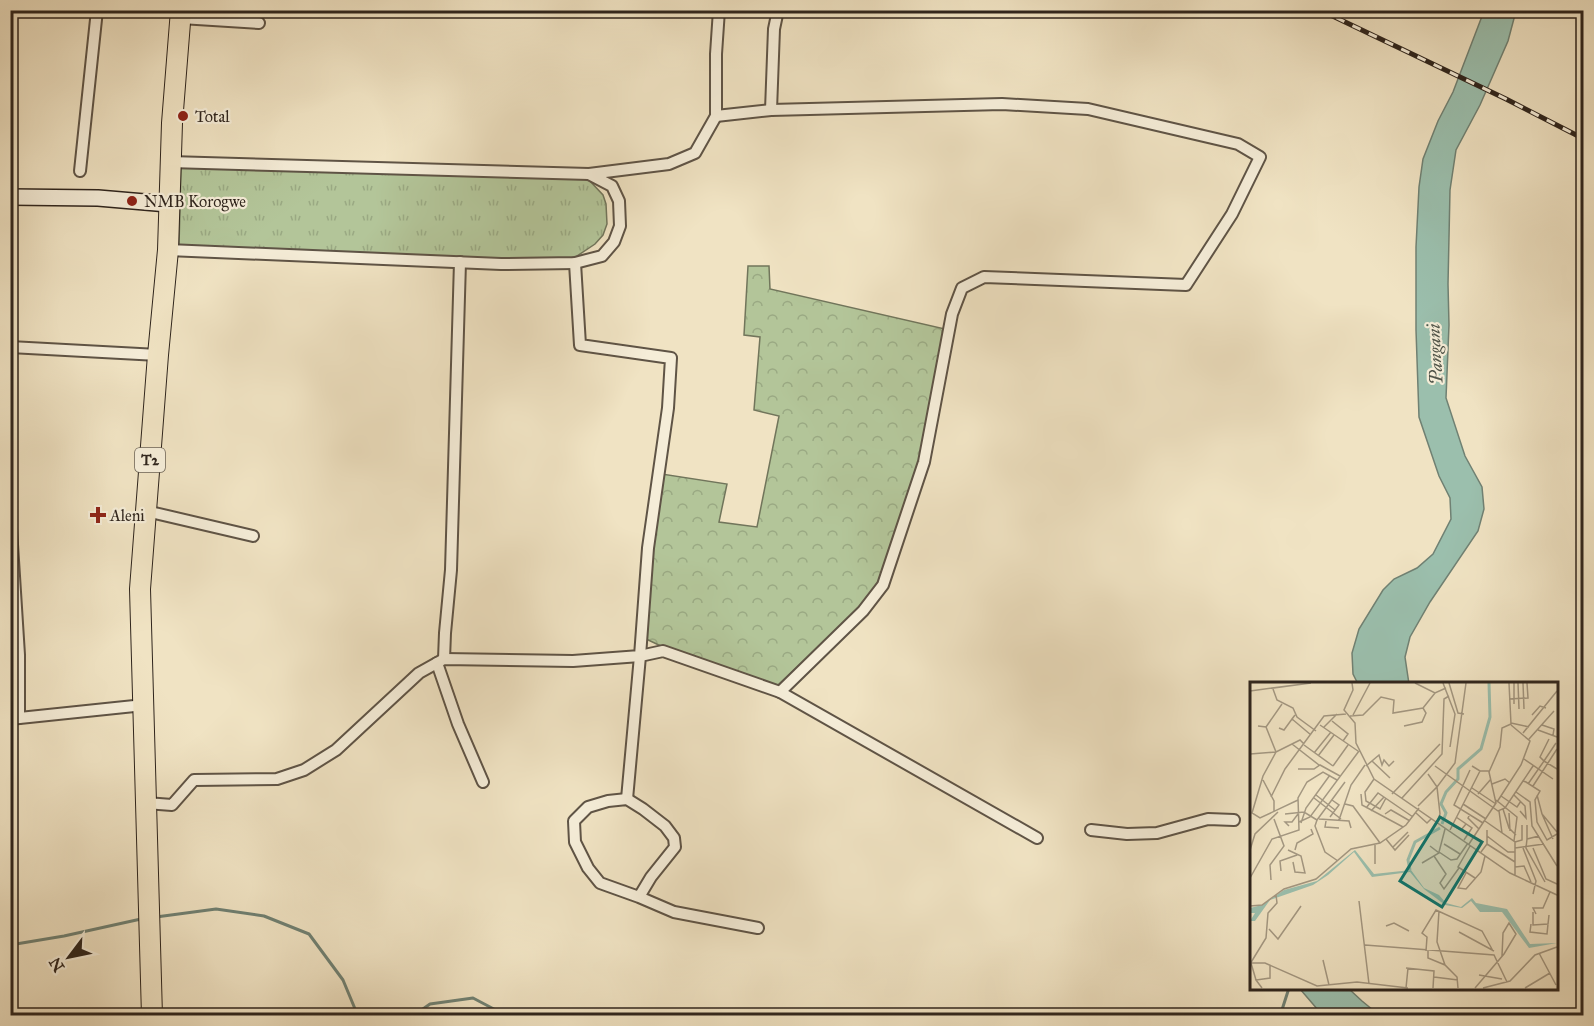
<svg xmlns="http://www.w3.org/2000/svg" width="1594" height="1026" viewBox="0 0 1594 1026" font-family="'IM FELL Great Primer',serif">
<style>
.grass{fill:url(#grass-tufts);stroke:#71755b;stroke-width:1.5}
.forest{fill:url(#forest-crowns);stroke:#71755b;stroke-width:1.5}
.water{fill:#9bbfad;stroke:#708173;stroke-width:1.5}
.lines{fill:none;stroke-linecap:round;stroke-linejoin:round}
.stream{stroke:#708173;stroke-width:3}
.street-casing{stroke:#5f5446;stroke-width:14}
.secondary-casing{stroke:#2f251d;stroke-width:18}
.highway-casing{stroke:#2f251d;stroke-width:22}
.street{stroke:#f5edd8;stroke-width:10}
.secondary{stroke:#f5edd8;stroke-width:15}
.highway{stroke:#f0e3c3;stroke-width:20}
.rail-casing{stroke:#2f251d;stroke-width:5}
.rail{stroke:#f5edd8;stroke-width:3;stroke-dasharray:9;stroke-linecap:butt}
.poi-dot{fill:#8f2418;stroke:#f5edd8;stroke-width:2}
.labels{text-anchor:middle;stroke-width:4.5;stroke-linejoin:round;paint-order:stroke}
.shield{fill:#f5edd8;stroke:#6a6155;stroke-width:1.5}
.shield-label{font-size:15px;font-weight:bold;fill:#2f251d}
.poi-label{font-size:16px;fill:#2f251d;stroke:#f5edd8;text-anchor:start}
.water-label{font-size:18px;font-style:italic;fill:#4f5348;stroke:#f5edd8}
.inset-river{fill:none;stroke:#9bbfad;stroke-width:3}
.inset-road{fill:none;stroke:#a39781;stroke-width:1.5}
.view{fill:#0f766e;fill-opacity:0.15;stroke:#0f766e;stroke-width:3}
.inset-edge{fill:none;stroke:#2f251d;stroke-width:3}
</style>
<defs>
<pattern id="grass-tufts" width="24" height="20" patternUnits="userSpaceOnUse" patternTransform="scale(1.5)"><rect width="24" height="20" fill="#b3c599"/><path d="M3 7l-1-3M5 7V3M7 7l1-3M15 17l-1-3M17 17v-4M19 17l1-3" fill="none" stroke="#9aa983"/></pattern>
<pattern id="forest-crowns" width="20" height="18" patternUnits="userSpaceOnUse" patternTransform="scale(1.5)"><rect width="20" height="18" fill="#b3c599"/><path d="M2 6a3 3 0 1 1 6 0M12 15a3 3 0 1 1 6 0" fill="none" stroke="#9aa983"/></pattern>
</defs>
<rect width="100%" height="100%" fill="#f0e3c3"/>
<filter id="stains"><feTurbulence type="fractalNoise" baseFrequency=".00333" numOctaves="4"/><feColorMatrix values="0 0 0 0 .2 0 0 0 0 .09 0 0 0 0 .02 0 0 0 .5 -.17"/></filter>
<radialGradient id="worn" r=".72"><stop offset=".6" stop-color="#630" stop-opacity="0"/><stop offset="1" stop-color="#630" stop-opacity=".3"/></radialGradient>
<!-- grass -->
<path class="grass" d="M181,167L588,179L603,195L606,204L607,224L603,235L595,244L574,258L501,259L179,246Z"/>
<!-- forest -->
<path class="forest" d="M748,266H769L770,289L945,329L920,461L880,583L860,608L776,687L663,647L644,638L652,548L662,474L727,484L719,522L757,527L779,416L754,410L760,337L744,335Z"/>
<!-- water -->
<g class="water">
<path d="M1484,11H1516L1508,41L1480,105L1456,150L1450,190L1448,284L1449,325L1446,398L1465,456L1482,487L1484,509L1478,531L1430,602L1410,637L1405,657L1409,684H1358L1353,674L1352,653L1359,629L1383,590L1394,579L1417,568L1433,554L1451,519L1450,498L1439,476L1419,417L1416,330V247L1419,187L1423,159L1438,121L1453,92Z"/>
<path d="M1300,989H1349L1362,1001L1379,1015H1325L1318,1010Z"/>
</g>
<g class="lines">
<!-- stream -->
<g class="stream">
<path d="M156,917L216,909L264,916L309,934L343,980L358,1016"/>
<path d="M10,945L64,936L141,919"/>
<path d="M413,1016L430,1004L473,998L507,1016"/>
<path d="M1280,1016L1289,988"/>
</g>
<defs>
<g id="street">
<path d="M181,18L259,23"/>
<path d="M771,110L774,29L778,10"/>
<path d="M716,116L771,110L1002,104L1088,109L1238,144L1260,157L1232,214L1186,285L984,277L962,288L952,314L924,462L883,585L863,611L780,692"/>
<path d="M170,162L589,174L669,164L695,153L716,116V54L719,10"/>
<path d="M80,171L97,10"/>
<path d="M168,250L501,264L575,263L602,256L614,242L620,226L619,201L612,186L589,174"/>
<path d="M10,347L158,355"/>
<path d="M146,511L253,536"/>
<path d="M10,513L19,655V718"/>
<path d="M444,659L445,633L451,570L460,262"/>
<path d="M437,663L458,724L483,782"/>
<path d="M10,719L144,705"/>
<path d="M627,799L640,656L663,651L780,692L1037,838"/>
<path d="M146,803L172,805L194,780L277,779L304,770L336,750L419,673L444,659L573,661L640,656L648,548L668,408L671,358L580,345L575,263"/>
<path d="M1091,830L1127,834L1157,833L1208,819L1234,820"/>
<path d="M639,897L651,877L675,847L674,838L665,826L643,809L627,799L608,801L588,807L574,821L575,842L588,868L600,883L639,897L674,912L758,928"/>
</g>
<path id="secondary" d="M10,197L98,198L168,204"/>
<path id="highway" d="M152,1016L140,589L158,355L168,250L172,123L181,10"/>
</defs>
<!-- street casing -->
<use href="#street" class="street-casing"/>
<!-- secondary casing -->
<use href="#secondary" class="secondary-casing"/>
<!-- highway casing -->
<use href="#highway" class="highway-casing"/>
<!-- street -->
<use href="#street" class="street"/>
<!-- secondary -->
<use href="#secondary" class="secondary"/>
<!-- highway -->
<use href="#highway" class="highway"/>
<defs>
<path id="rail" d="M1320,10L1506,99L1584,139"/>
</defs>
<!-- rail casing -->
<use href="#rail" class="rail-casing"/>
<!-- rail -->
<use href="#rail" class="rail"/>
</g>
<!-- markers -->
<g class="poi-dot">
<circle cx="183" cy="116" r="6"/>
<circle cx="132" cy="201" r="6"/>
<path d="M95 506h6v6h6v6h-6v6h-6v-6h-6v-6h6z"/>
</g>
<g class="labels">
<!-- shield labels -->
<rect class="shield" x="135" y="448" width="30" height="24" rx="4.5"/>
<g class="shield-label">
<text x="150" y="465">T2</text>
</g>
<!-- poi labels -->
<g class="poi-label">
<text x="195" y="122">Total</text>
<text x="144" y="207">NMB Korogwe</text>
<text x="110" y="521">Aleni</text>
</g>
<!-- water labels -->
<g class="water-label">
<text transform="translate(1435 354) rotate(-93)" y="6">Pangani</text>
</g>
</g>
<!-- overview -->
<g transform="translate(1250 682)">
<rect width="308" height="308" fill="#f0e3c3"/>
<path d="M105,168L124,192L161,188L174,206L189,213L196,221L211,225L222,216L226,221L257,227L280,262L307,261L279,266L252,230H230L221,219L212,226L195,223L174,207L160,190L122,195L104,170L78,193L63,203L20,218L5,239H0L5,231H0V226L12,223L34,208L67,199Z" fill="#9bbfad"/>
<path class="inset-river" d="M192,142L196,131L191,122L196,110L208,97V87L231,67L240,35L239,1M160,188L158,178L165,160L190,146"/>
<path class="inset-road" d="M102,1L103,8L94,28L105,41L106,61L124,97L260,191L307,213M165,1L185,11L196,6M193,1L205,32L200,65M199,1L208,31L214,32M264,1V22M268,1L269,27M273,1L274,27M23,7L27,18L43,26L47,35L66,49M0,9L61,1M259,17L278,16L277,1M45,33L42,37L61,53M103,33L120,1M282,33L290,24L296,26M100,34L113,33L131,15L144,18L143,31L173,26L185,11M82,39L98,52L93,59M261,41L279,45M70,43L108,69M292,43L304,47L303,53M8,44L16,45L26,70L13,94L2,131L10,136L48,118M154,44L172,40L176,31L173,26M16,45L32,22M74,45L87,32M29,46L34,48L42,37M288,48L307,55M273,51L307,9M279,57L304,29M299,57L290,75L294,79L306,61M42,62L69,83M54,63L83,84M64,71L81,50M0,72L26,70L50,58L54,62M68,74L84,53M274,77L303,97M122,79L140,96M83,84L98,63M116,84L129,73L132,83L134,78L139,84L144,79M185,84L248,129L255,126L273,99L276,100L290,109L285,118L287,140L297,158L307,152M222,84L230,89H239M48,87H64L70,83L90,94M220,88L204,123L233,141M178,92L187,105L205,81L216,1M124,97L115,110L116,119L130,127L136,116M13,98L24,119V130M273,99L283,84M242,102L255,97L260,101M278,102L294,79L307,87M283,104L307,67M222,106L246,122M266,110L280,120L282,144L307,184M111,112L112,123L153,145M142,112L190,62M228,112L241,97M66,113L85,128M264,113L275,124L276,136L270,129M287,113L292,132L307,150M251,114L267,125L271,119M21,115L35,87L74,34L96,32M64,116L91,137M152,116L192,72L194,17L199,14M246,118L267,135L264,159M247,120L271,83L280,59L261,43M95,122L103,124L130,161M213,122L236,137M168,124L187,105L190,132L187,140M116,126L128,111L163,135M253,127L259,146L266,153M121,129L134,115M249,129L252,151M166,131L177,141L181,137M259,131L260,149M35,132L54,130L67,138M135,132L141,128L160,139M220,132L218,136L229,147M292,132L303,157M80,135L89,123L82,118M206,135L222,146L214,158M69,137L99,139L101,146M67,138L65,144L75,170L88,179M67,138L95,100M89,138L101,103L115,83M76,139L75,145L89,146M235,139L265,160V193M49,140L60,135L109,69M51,141L56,126L80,93M202,143L211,148L216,142M277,143V157L289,154M39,144L35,140H42L48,132M195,147L189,170L201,178L207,177L218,161M200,148L230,89M237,154L258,170H265M136,157L145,168L159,153M277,157L276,166L295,200M265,160L272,158V143M194,162L210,172M219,162L246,121L239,90L250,65L252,46L261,42L259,1M237,162L265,180M220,164L208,185L225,196M143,165L158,150M265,166L294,162M273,166L286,199L283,212M283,166L296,197L307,202M0,168L5,152L28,130M38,168L51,174L55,191L45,190L43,180M45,168L47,161L63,152L61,147M231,170L237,162V148M184,174L196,192L190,201L194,207L209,186M172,181L189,171L180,164M125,182V163M265,185L274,184L281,200M31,189L30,179L47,173M216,191L208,206L216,207L231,190L235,174M0,196L22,157L49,148L48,116L57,100L73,90L87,98M21,198L20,183L34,164L24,137M109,219L119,302M0,224L12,223L34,207L66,197L101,167L130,161L156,143L169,126M189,229L187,260L195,283M283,230V243L298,242L299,233M286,232L283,226H293L300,210M281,242L280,250L297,252L298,242M136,244L144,241L159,249M19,247L28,257L51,224M209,250L244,269M115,263L244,273L257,300M176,269L177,255L172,251L186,228L232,249L243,269M178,269V276L195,283L207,295L208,306M289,271L306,303M73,278L79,303M0,282L16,256L18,231L27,221L26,213M156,286L184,289L183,306M229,293L252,297M184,295L208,298M6,298L1,281H15L67,304L107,300L158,306M12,306L6,298L20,296V284M156,306L158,286M225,306L254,272L266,252L259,241L253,251L252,274M233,306L260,299L285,273L307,265M275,306L300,291"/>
<path class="view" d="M190,135L232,160L192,225L150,199Z"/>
<rect width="308" height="308" class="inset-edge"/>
</g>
<!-- margin -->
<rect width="1594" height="1026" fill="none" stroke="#f0e3c3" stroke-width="36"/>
<rect x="12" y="12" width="1570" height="1002" fill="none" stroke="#2f251d" stroke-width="3"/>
<rect x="18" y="18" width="1558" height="990" fill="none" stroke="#2f251d" stroke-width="1.5"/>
<!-- north arrow -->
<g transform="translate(69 957) rotate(238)" stroke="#f5edd8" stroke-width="4.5" paint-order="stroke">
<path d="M0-4.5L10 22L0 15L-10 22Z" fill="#2f251d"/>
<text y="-9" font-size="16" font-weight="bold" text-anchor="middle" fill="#2f251d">N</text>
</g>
<rect width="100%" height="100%" filter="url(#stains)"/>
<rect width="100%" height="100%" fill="url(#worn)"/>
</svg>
